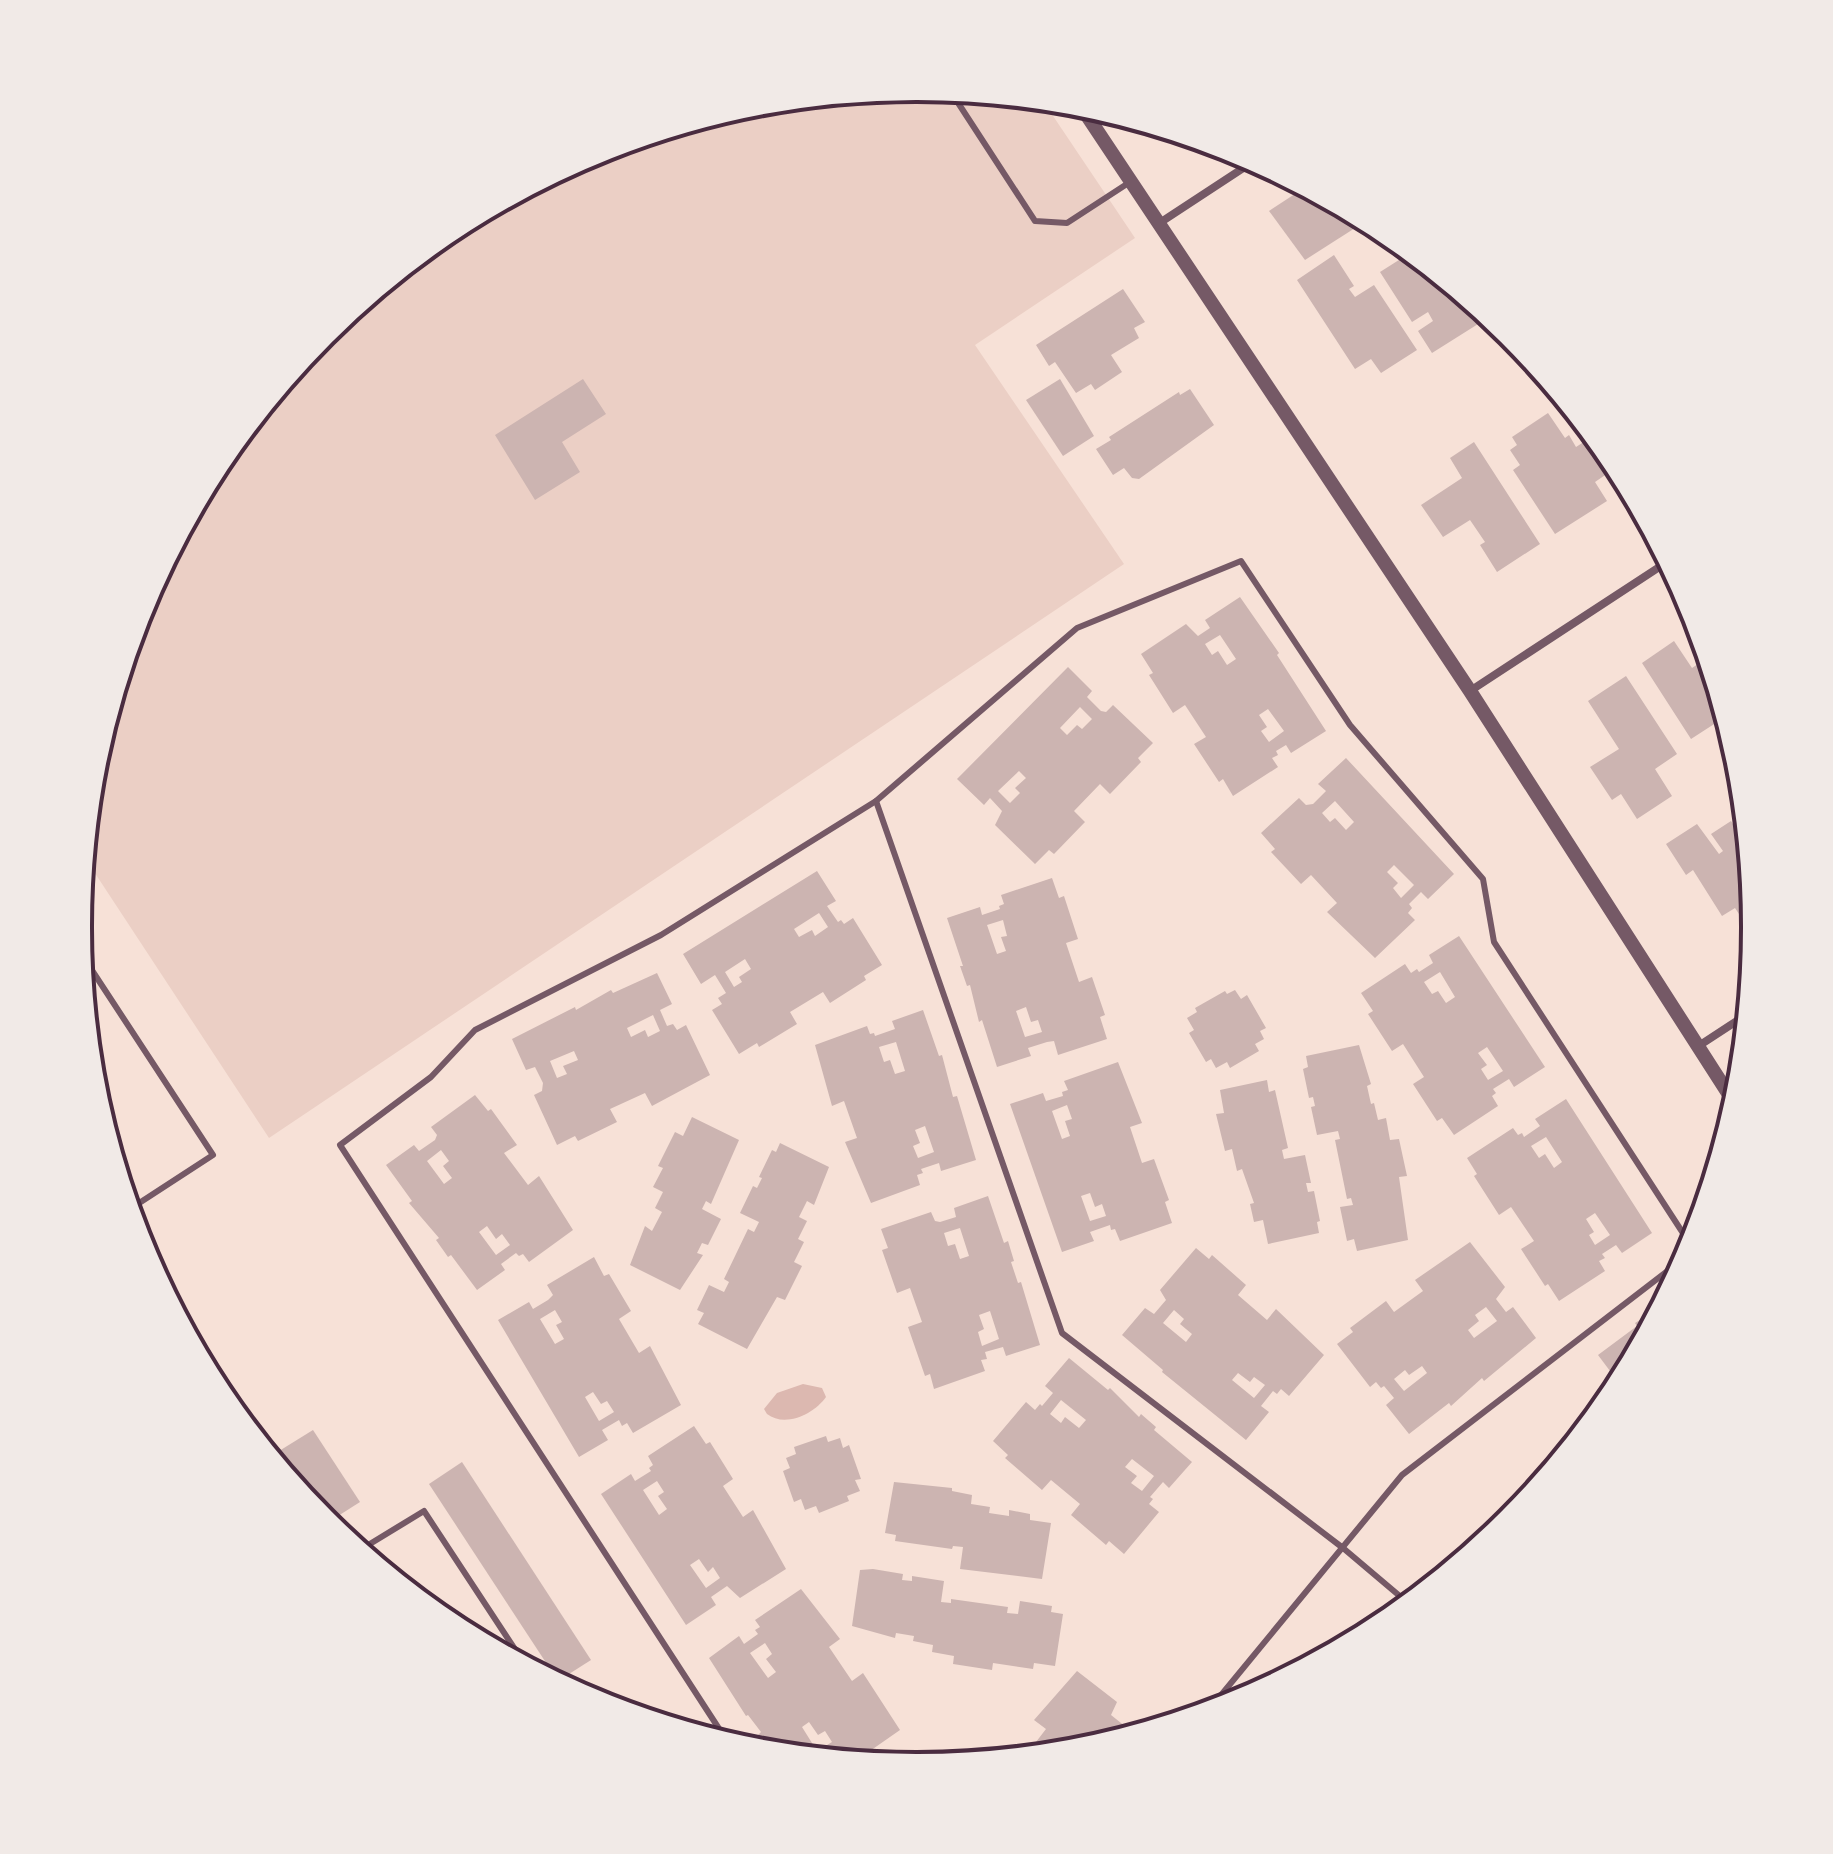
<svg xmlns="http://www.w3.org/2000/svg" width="1833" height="1854" viewBox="0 0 1833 1854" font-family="Overpass,sans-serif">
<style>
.green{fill:#ebcfc5}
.water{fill:#dcb8b0}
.building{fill:#ccb4b1;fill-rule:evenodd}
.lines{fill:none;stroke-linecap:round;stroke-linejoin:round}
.service{stroke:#755966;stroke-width:6}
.minor{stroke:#755966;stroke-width:8}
.tertiary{stroke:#755966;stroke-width:14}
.rim{fill:none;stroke:#4a2c40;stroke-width:4}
</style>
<rect width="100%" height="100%" fill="#f7e1d7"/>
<!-- green -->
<path class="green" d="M917,89L1043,101L1135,238L975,345L1124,564L269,1138L85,858L94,763L142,606L220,461L324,334L451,230L596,152L753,105Z"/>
<!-- water -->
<path class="water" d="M803,1384L822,1388L826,1397C814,1414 785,1428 767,1414L764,1409L777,1393Z"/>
<!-- building -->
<g class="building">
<path d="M1304,188L1366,221L1305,260L1269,211Z"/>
<path d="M1410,253L1486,319L1432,353L1418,331L1433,321L1428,312L1412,322L1380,272Z"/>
<path d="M1334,255L1354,286L1349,289L1355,297L1374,285L1417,350L1381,373L1371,359L1355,369L1297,280Z"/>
<path d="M1123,289L1145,322L1134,328L1139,338L1111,355L1122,372L1095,390L1091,384L1076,393L1055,362L1049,366L1036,345Z"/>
<path d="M583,379L606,414L562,442L580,472L535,500L495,435Z"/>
<path d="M1060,379L1094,436L1063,456L1026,400Z"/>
<path d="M1190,389L1214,425L1139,479L1132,478L1124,468L1113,475L1096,449L1111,440L1109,437L1179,392L1180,395Z"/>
<path d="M1568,406L1589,431L1582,436L1564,409Z"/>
<path d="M1548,413L1565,438L1569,435L1576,447L1593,436L1617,467L1595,482L1607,501L1555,534L1513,470L1520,465L1510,450L1517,445L1512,437Z"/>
<path d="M1474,442L1540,544L1497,572L1480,545L1485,542L1470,520L1443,537L1421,505L1462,478L1450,458Z"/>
<path d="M1240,597L1279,653L1277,655L1326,731L1291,753L1286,745L1276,751L1278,755L1272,758L1278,767L1233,796L1223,779L1219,782L1194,744L1206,737L1185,705L1173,713L1149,675L1153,673L1141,654L1186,624L1198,636L1210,628L1205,620ZM1220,635L1236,659L1227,665L1218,651L1212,655L1205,644ZM1268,709L1284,731L1269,742L1261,731L1267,727L1259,715Z"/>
<path d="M1674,641L1692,668L1707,658L1725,717L1691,739L1642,663Z"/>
<path d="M1068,667L1092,691L1087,697L1101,711L1106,712L1113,705L1153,743L1138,758L1141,762L1110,794L1100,784L1074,811L1085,822L1054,854L1049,850L1035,864L995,825L1002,811L990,798L984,805L957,779ZM1080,707L1092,719L1082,729L1077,725L1067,735L1060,728ZM1019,771L1026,778L1015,788L1020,793L1010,803L998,791Z"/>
<path d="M1626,676L1677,754L1655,769L1672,796L1637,819L1621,794L1612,800L1590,767L1619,749L1588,701Z"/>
<path d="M1346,758L1454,874L1428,899L1421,892L1409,904L1412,908L1408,913L1415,920L1375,958L1327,912L1337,903L1311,875L1301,884L1271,852L1275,849L1261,833L1299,798L1306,805L1313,804L1326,791L1318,784ZM1335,801L1354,822L1346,830L1335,818L1330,822L1322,813ZM1394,865L1414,885L1401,898L1393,888L1398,883L1387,872Z"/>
<path d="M1731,821L1743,839L1746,837L1754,921L1747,926L1735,908L1722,916L1693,870L1686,875L1666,844L1697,824L1719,854L1723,851L1711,834Z"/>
<path d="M817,871L836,901L827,906L838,922L841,920L844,924L853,918L882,965L864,976L866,980L830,1003L823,992L790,1012L797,1024L759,1047L757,1043L739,1054L712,1010L722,1004L718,998L726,993L715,975L701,984L683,954ZM819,913L828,927L815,936L812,930L799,937L794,929ZM745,959L751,969L739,977L742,982L734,987L725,972Z"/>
<path d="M1052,878L1059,898L1064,896L1078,939L1066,943L1079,982L1092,977L1105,1015L1100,1017L1107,1039L1058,1055L1054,1041L1047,1042L1028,1048L1031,1056L997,1067L982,1020L979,1022L970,985L967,986L960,966H963L947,918L980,907L982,915L1000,909L999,906L1004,904L1001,895ZM1003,920L1007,936L1001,937L1006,951L997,954L987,925ZM1026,1007L1031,1022L1038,1020L1042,1032L1025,1037L1016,1011Z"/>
<path d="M1459,936L1545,1067L1514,1087L1509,1079L1493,1089L1496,1093L1492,1096L1498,1106L1454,1135L1442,1118L1437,1121L1413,1084L1424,1077L1403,1044L1392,1051L1368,1014L1373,1011L1361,993L1405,964L1411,973L1417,969L1419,972L1433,963L1429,955ZM1440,972L1455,997L1446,1003L1438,991L1432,994L1424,982ZM1487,1047L1503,1071L1488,1080L1481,1069L1487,1065L1478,1053Z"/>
<path d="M657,973L672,1004L660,1010L667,1026L673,1024L677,1030L686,1025L710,1075L652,1106L645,1093L610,1109L617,1122L578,1141L575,1136L557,1145L534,1095L542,1091L543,1083L535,1067L526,1070L512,1039L575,1007L576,1010L611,990L613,993ZM653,1015L660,1031L648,1037L645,1030L631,1037L627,1028ZM574,1051L578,1060L563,1066L567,1074L557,1078L550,1061Z"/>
<path d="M1235,990L1241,999L1247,995L1266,1028L1260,1031L1264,1039L1255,1044L1259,1051L1230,1068L1227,1062L1216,1068L1211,1059L1206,1062L1189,1033L1194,1030L1187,1018L1197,1012L1195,1008L1225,991L1227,994Z"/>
<path d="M923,1010L939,1056L942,1055L953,1097L957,1096L976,1160L941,1171L939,1163L921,1169L923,1173L917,1175L920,1185L871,1203L845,1142L857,1138L844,1101L832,1106L815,1045L867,1026L870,1034L874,1033L875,1036L895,1029L892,1021ZM896,1042L905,1071L895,1074L890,1060L884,1062L879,1047ZM925,1126L934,1152L918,1158L913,1146L920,1143L915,1130Z"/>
<path d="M1359,1045L1371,1084L1367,1086L1371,1104L1374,1103L1378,1120L1386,1118L1390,1140L1399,1139L1407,1176L1399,1177L1408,1240L1357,1251L1354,1239L1347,1241L1340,1207L1353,1205L1351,1198L1347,1199L1335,1140L1340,1139L1338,1131L1317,1135L1311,1107L1315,1106L1313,1097L1309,1098L1303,1069L1308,1067L1306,1056Z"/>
<path d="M1118,1062L1142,1123L1130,1127L1142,1163L1154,1159L1169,1200L1165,1202L1172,1223L1120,1241L1115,1229L1111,1230L1110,1225L1090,1232L1094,1241L1062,1252L1010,1104L1043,1093L1046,1101L1063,1096L1062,1092L1068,1090L1064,1081ZM1067,1105L1072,1119L1065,1121L1070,1136L1062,1139L1052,1111ZM1090,1193L1095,1207L1102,1204L1106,1216L1090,1221L1081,1196Z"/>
<path d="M1267,1080L1269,1092L1275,1090L1288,1148L1282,1150L1284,1159L1305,1155L1311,1183H1306L1308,1192L1314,1191L1320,1221L1317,1222L1319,1233L1268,1244L1263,1220L1254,1222L1250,1204L1254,1203L1242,1169L1237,1171L1232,1149L1225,1151L1216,1114L1224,1113L1220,1090Z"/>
<path d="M475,1095L488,1111L491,1109L517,1145L504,1153L528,1185L539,1176L573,1230L529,1262L523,1254L519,1256L516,1253L501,1264L505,1270L477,1290L451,1255L448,1257L436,1240L439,1238L409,1203L412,1201L386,1165L414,1145L419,1151L435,1140L437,1135L431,1127ZM441,1150L449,1161L443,1166L452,1178L444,1184L427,1161ZM487,1226L496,1239L502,1234L510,1245L496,1255L479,1232Z"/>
<path d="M1566,1099L1652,1233L1622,1253L1616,1245L1602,1254L1605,1258L1599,1261L1605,1271L1559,1301L1548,1284L1545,1286L1521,1249L1534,1241L1511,1207L1499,1215L1474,1176L1477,1174L1467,1158L1513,1128L1518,1135L1522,1133L1524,1137L1540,1126L1535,1119ZM1546,1137L1562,1162L1554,1168L1545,1154L1539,1158L1531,1146ZM1595,1213L1610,1235L1595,1245L1589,1235L1594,1232L1586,1219Z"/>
<path d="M692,1117L739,1140L711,1204L706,1201L702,1209L721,1219L708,1245L702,1243L697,1253L703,1255L680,1290L630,1265L645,1226L652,1231L662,1212L655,1208L663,1192L653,1187L663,1168L658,1166L675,1132L683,1136Z"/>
<path d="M780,1143L829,1167L814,1205L807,1201L799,1217L807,1221L798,1239L804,1242L794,1262L802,1266L785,1300L777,1297L747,1349L698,1324L704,1313L697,1310L709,1285L724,1292L729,1282L724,1279L748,1229L754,1232L759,1222L740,1213L753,1186L757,1188L762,1178L759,1177L772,1150L776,1152Z"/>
<path d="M988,1196L1004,1243L1008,1241L1014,1261L1011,1262L1018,1283L1021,1282L1040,1345L1006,1356L1003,1347L985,1352L987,1359L981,1360L985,1371L934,1389L930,1374L925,1376L908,1327L922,1322L910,1288L897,1293L882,1250L888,1248L881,1229L931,1212L935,1221L940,1222L956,1217L954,1208ZM960,1228L969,1256L960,1259L955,1244L948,1246L944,1233ZM990,1311L999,1339L982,1346L978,1332L984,1329L979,1315Z"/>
<path d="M1470,1242L1505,1287L1496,1299L1506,1312L1513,1307L1536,1338L1484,1381L1482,1378L1451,1406L1449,1403L1409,1434L1386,1405L1394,1398L1384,1386L1381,1388L1376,1382L1370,1387L1337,1344L1353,1332L1350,1328L1386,1301L1394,1312L1423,1291L1415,1280ZM1486,1307L1497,1321L1474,1338L1468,1330L1479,1321L1475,1315ZM1422,1366L1427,1373L1404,1391L1394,1379L1405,1370L1409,1375Z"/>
<path d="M1196,1248L1209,1259L1212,1255L1246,1285L1238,1295L1267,1320L1276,1309L1324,1355L1289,1396L1281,1389L1277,1394L1273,1391L1261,1406L1269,1412L1246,1440L1162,1372L1163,1370L1122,1335L1145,1308L1154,1314L1166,1300L1160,1290ZM1174,1310L1184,1319L1180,1324L1192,1334L1186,1342L1163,1323ZM1238,1373L1250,1382L1254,1377L1265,1385L1254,1398L1232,1380Z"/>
<path d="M594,1257L604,1276L609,1274L631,1311L619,1319L639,1353L650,1346L681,1405L633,1433L627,1423L622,1426L619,1420L602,1430L608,1440L579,1457L498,1320L529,1302L533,1309L548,1300L553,1295L547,1285ZM555,1310L562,1322L556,1325L564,1339L555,1344L540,1319ZM593,1392L601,1404L607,1401L614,1412L599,1421L585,1397Z"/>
<path d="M1658,1309L1619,1383L1598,1355L1637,1326L1635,1323Z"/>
<path d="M1069,1358L1108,1390L1110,1388L1139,1417L1141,1414L1156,1427L1154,1430L1192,1462L1169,1488L1163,1482L1150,1497L1153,1499L1149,1504L1159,1512L1124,1554L1109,1541L1106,1545L1071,1515L1080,1504L1051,1480L1042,1490L1005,1458L1008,1455L993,1441L1026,1402L1035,1410L1040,1404L1042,1406L1053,1393L1045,1386ZM1061,1400L1086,1420L1079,1428L1065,1417L1061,1423L1050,1414ZM1132,1459L1154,1476L1142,1491L1131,1483L1137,1476L1125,1467Z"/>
<path d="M694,1426L706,1444L710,1442L733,1479L723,1486L743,1517L753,1510L786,1569L740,1598L727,1586L711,1597L716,1605L686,1625L601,1494L631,1474L635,1481L651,1471L649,1468L653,1465L648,1456ZM657,1481L664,1492L658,1496L667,1509L659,1515L643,1490ZM699,1559L708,1572L713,1567L720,1578L706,1588L690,1565Z"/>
<path d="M313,1430L360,1502L327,1523L271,1456Z"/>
<path d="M826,1436L828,1442L840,1438L843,1448L849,1445L861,1479L855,1480L860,1491L847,1496L849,1501L819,1513L816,1506L805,1510L801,1499L794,1502L783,1471L790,1468L786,1458L796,1454L794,1447Z"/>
<path d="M462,1462L591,1660L558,1681L429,1484Z"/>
<path d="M894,1482L952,1488V1491L972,1495L971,1504L990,1507L989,1513L1009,1516V1510L1030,1514V1520L1051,1523L1042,1579L960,1569L963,1547L953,1546L952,1549L895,1541L896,1535L885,1533Z"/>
<path d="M873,1569L903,1574L902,1580L912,1581V1576L944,1581L941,1602L951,1603V1599L1008,1607L1007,1613L1018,1614L1020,1601L1052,1606L1051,1612L1063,1614L1055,1666L1034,1663L1033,1669L993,1663L992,1670L953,1664L954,1656L932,1652L933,1645L913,1641L914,1636L896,1633L895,1638L852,1626L860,1570Z"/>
<path d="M801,1589L840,1639L829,1647L852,1681L863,1673L900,1730L857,1760L846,1750L830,1757L769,1750L758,1735L761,1732L748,1715L746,1716L709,1658L739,1636L744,1644L758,1634L755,1630L760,1627L755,1620ZM765,1643L772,1654L766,1659L776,1672L768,1678L750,1653ZM809,1722L818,1735L825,1731L832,1742L817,1751L802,1727Z"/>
<path d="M1077,1671L1117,1702L1111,1715L1131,1731L1137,1724L1144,1730L1121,1737L1110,1729L1103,1740L1105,1742L1080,1749L1026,1755L1046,1729L1034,1720Z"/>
<path d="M913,1755L920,1765L898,1764Z"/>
</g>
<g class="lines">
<!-- service -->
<g class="service">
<path d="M951,92L1035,221L1067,223L1130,182"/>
<path d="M876,801L1062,1333L1343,1548L1408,1603"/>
<path d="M80,952L213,1155L130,1209"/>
<path d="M360,1550L424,1511L524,1663"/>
<path d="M1208,1711L1402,1475L1687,1256"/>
<path d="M727,1741L340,1145L431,1077L475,1030L661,935L876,801L1077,628L1241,561L1350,725L1483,879L1494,942L1692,1247"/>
</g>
<!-- minor -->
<g class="minor">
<path d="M1158,224L1254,161"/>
<path d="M1470,691L1667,562"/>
<path d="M1697,1047L1746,1015"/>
</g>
<!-- tertiary -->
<path class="tertiary" d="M1080,105L1470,691L1735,1104"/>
</g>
<!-- crop -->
<path d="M0 0H1833V1854H0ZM916 102H917A824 824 0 0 1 1741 926V928A824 824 0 0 1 917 1752H916A824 824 0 0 1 92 928V926A824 824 0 0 1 916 102Z" fill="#f1eae7" fill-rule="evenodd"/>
<path class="rim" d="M916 102H917A824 824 0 0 1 1741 926V928A824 824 0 0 1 917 1752H916A824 824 0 0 1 92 928V926A824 824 0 0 1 916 102Z"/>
</svg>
